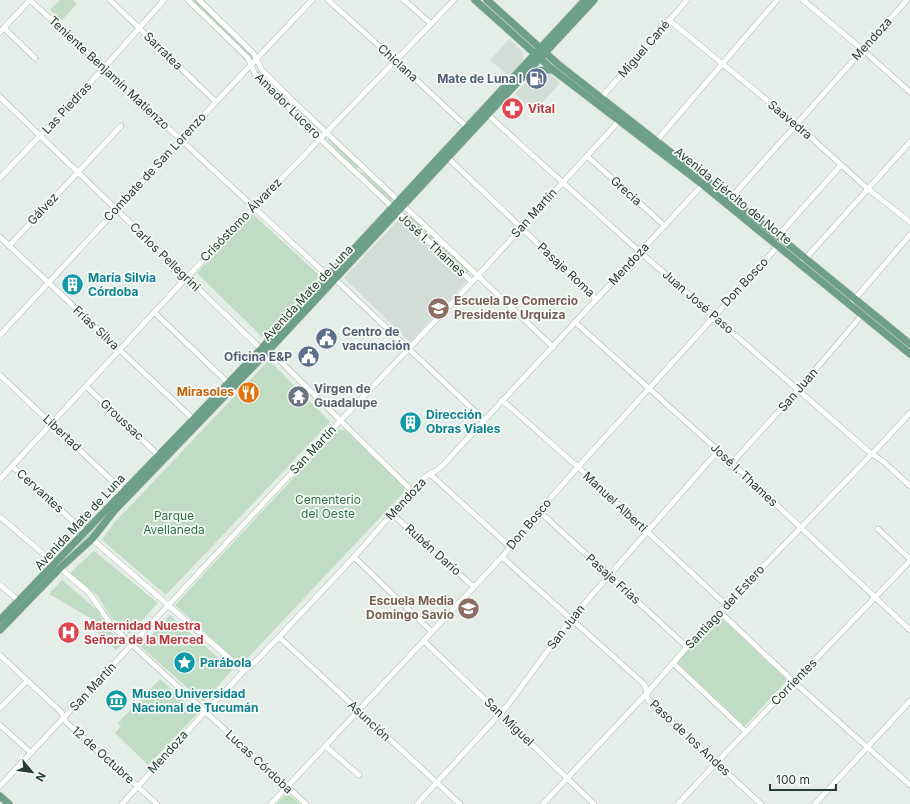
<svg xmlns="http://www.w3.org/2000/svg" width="910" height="804" viewBox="0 0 910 804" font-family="Inter,sans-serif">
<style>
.built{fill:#d3ddd7}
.green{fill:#c0dcc3}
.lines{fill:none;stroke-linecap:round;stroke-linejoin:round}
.minor-casing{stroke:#a8b5ae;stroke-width:6}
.major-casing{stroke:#c2c9c6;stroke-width:8}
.minor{stroke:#fff;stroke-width:5}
.major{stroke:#6d9f8b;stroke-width:7}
.labels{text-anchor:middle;stroke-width:3.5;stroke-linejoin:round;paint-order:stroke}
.street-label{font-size:12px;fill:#253e34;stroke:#f5faf7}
.service-label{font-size:12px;font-weight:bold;fill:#4e5e75;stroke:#f5faf7;text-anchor:end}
.health-label{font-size:12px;font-weight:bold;fill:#be3a42;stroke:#f5faf7;text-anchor:start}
.culture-label{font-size:12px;font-weight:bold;fill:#0d838f;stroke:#f5faf7;text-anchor:start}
.education-label{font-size:12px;font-weight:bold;fill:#785e54;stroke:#f5faf7;text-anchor:start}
.worship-label{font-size:12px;font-weight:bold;fill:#5b616d;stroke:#f5faf7;text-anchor:start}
.food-label{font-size:12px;font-weight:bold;fill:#c56008;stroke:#f5faf7;text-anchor:end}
.park-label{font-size:12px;fill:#327241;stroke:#f5faf7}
</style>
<rect width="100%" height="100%" fill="#e5ede8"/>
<!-- built -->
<g class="built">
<path d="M509,39L522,51L524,63L510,77L490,60Z"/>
<path d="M536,71L548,73L560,83L534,112L515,94Z"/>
<path d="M399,219L467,281L410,342L344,278Z"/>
</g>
<!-- green -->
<g class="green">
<path d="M60,0H73L77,4L62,20L50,10Z"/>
<path d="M191,0H196L254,58L252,61Z"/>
<path d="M258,71L287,99L285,102L256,74Z"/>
<path d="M293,104L320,131L318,133L290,106Z"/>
<path d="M329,139L359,167L356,169L327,140Z"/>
<path d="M363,172L393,199L390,202L361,173Z"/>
<path d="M407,212L470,270L466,274L403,215Z"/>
<path d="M253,214L320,276L262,337L197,273Z"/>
<path d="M269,360L330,422L166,595L102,540L114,523Z"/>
<path d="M339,429L346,431L404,487V492L241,665L175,605Z"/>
<path d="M112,509L89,538L61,563Z"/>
<path d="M94,551L158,603L129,634L110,616L98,596L70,573Z"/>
<path d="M62,580L97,610L107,628L123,643L116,650L90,625L92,619L49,594Z"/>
<path d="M170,615L232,670L204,702L141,647Z"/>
<path d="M719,616L787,680L745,726L677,662Z"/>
<path d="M160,679L197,714L148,765L115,733L121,726L118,723Z"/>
<path d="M284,796H291L300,804H277Z"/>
</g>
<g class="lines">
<defs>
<g id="minor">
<path d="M30,0L329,277"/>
<path d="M110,0L216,102"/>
<path d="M188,0L248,58L255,74L320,139L472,282"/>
<path d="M199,0L254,54L262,70L292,100L553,347"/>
<path d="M328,0L396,61L467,127"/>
<path d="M404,0L431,24"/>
<path d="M803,0L863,50L910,92"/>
<path d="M669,20L796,124L868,189L910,222"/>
<path d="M4,28L35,58"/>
<path d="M0,32L30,0"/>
<path d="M0,97L261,349L269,350L412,491"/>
<path d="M601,98L687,0"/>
<path d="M488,115L640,252L868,451L884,462L910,486"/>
<path d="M653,141L657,140L777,0"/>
<path d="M587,156L665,226"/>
<path d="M448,158L596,299"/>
<path d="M0,178L104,68L164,0"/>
<path d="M729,200L907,0"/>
<path d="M778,236L841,165"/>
<path d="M0,237L193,419"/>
<path d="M9,246L121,126"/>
<path d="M803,259L806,258L910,142"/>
<path d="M335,279L484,420"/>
<path d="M853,301L910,235"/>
<path d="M154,312L228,383"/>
<path d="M575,322L732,463L910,630"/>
<path d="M0,335L216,102L312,0"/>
<path d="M0,375L123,491"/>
<path d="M86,386L158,455"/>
<path d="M502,400L578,467L726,605"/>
<path d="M732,463L798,390L862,315"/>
<path d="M12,466L85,532"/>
<path d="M430,474L510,547"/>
<path d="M0,479L186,278L454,0"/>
<path d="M539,511L687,647"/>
<path d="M392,514L474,587"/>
<path d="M0,517L87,591C98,603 104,617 115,629L306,804"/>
<path d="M878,529L910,559"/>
<path d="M92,539L244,671"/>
<path d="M354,557L432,632"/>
<path d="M502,557L644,684C648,689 645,695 649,701L761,804"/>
<path d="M0,585L19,601"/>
<path d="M720,612L794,682L910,785"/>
<path d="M279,637L460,804"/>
<path d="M424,641L594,804"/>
<path d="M0,655L61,712L66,722L157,804"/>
<path d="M673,663L746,732"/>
<path d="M0,708L27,681"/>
<path d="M0,725L31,753"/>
<path d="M325,746L359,775"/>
<path d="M0,786L340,421L472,282L619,121V118"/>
<path d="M122,804L205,712L244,671L256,661L279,637L354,557L412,491L425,477L437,470L443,465L705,182"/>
<path d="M271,804L502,557L539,511L578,467L778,246L781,239"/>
<path d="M417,804L508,705L571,619L718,451"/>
<path d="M543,804L647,693L687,647L726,605L872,454L910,413"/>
<path d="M678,804L716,763L910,561"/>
<path d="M815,804L910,701"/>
</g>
<g id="major">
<path d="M475,0L553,70L702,184L910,354"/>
<path d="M487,0L559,65L778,236L910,344"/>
<path d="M527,72L546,70H553"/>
<path d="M0,620L261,349L585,0"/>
<path d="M0,630L60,568L92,539L114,511L269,350L594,0"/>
<path d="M0,796L9,804"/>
</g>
</defs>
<!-- minor casing -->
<use href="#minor" class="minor-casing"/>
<!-- major casing -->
<use href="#major" class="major-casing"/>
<!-- minor -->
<use href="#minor" class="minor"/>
<!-- major -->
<use href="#major" class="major"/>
</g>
<!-- icons -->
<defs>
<symbol id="fuel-disc" viewBox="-11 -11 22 22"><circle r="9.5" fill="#5c6f8a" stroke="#f5faf7"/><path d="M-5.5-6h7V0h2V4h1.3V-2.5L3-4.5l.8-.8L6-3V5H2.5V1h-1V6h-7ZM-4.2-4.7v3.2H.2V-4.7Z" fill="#fff"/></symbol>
<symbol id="pharmacy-disc" viewBox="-11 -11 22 22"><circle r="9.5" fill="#e0444e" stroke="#f5faf7"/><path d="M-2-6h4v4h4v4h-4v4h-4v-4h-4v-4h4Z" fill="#fff"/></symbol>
<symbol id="building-disc" viewBox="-11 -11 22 22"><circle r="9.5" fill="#0f9aa8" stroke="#f5faf7"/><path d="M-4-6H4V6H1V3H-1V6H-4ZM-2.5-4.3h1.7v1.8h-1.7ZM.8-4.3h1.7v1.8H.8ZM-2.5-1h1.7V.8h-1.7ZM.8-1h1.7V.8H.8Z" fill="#fff"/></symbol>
<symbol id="school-disc" viewBox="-11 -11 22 22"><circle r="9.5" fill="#8d6e63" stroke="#f5faf7"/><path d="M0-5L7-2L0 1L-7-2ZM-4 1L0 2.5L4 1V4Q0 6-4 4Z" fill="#fff"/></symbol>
<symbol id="civic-disc" viewBox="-11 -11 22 22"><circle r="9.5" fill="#5c6f8a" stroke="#f5faf7"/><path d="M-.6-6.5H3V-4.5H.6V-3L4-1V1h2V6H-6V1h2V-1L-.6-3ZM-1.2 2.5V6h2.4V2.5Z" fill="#fff"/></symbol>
<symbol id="restaurant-disc" viewBox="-11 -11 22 22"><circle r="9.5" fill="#e8710a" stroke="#f5faf7"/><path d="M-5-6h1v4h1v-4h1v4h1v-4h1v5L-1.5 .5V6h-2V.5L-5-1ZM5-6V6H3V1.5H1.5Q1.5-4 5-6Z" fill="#fff"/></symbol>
<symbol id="temple-disc" viewBox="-11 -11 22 22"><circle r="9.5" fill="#6b7280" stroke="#f5faf7"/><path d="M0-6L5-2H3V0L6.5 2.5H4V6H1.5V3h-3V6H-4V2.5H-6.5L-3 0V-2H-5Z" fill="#fff"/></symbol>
<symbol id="hospital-disc" viewBox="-11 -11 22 22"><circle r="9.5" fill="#e0444e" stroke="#f5faf7"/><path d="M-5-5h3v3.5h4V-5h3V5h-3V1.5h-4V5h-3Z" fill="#fff"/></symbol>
<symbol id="sight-disc" viewBox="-11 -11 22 22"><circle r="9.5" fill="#0f9aa8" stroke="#f5faf7"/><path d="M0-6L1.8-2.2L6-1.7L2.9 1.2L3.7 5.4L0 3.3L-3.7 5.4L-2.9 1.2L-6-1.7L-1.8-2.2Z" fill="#fff"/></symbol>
<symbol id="museum-disc" viewBox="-11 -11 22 22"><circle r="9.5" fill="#0f9aa8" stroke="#f5faf7"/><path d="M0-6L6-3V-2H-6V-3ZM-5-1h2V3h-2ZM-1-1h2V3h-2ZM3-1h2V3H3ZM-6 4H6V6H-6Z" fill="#fff"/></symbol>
</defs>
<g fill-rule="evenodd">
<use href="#fuel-disc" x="524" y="66" width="25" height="25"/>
<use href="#pharmacy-disc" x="500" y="96" width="25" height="25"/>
<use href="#building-disc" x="60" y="272" width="25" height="25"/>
<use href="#school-disc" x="426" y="296" width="25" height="25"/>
<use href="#civic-disc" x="314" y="326" width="25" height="25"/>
<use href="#civic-disc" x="296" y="344" width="25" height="25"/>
<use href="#restaurant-disc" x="236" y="380" width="25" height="25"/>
<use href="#temple-disc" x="286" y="384" width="25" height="25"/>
<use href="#building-disc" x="398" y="410" width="25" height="25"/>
<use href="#school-disc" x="456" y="596" width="25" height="25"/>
<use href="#hospital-disc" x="56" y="620" width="25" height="25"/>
<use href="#sight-disc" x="172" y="650" width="25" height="25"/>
<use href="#museum-disc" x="104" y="688" width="25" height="25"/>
</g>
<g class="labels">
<!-- street labels -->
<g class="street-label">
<text transform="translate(872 39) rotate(-48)" y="4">Mendoza</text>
<text transform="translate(644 49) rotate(-49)" y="4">Miguel Cané</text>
<text transform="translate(163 51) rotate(44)" y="4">Sarratea</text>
<text transform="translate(398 63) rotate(42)" y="4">Chiclana</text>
<text transform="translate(109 73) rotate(43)" y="4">Teniente Benjamín Matienzo</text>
<text transform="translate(288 106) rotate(45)" y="4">Amador Lucero</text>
<text transform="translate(67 108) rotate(-47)" y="4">Las Piedras</text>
<text transform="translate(790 120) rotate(40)" y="4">Saavedra</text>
<text transform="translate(155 167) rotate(-47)" y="4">Combate de San Lorenzo</text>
<text transform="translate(626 191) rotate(42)" y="4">Grecia</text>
<text transform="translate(733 196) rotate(39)" y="4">Avenida Ejército del Norte</text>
<text transform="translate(43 209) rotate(-47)" y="4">Gálvez</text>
<text transform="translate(534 213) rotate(-48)" y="4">San Martín</text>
<text transform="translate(241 220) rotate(-46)" y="4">Crisóstomo Álvarez</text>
<text transform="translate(432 245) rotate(43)" y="4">José I. Thames</text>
<text transform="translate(165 257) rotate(44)" y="4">Carlos Pellegrini</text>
<text transform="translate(629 264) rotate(-47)" y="4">Mendoza</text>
<text transform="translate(566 270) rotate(43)" y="4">Pasaje Roma</text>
<text transform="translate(745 282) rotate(-47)" y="4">Don Bosco</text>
<text transform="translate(308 293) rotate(-47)" y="4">Avenida Mate de Luna</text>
<text transform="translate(698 302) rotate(41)" y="4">Juan José Paso</text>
<text transform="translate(96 328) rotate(43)" y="4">Frías Silva</text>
<text transform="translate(798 390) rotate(-49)" y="4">San Juan</text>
<text transform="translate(122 420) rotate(43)" y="4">Groussac</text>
<text transform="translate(62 433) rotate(43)" y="4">Libertad</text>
<text transform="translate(313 450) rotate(-47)" y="4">San Martín</text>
<text transform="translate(744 475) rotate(43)" y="4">José I. Thames</text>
<text transform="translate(40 491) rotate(42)" y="4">Cervantes</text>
<text transform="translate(406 499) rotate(-47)" y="4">Mendoza</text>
<text transform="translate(615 502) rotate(43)" y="4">Manuel Alberti</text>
<text transform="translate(80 522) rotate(-47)" y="4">Avenida Mate de Luna</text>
<text transform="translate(529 524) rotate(-50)" y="4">Don Bosco</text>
<text transform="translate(433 550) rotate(42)" y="4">Rubén Darío</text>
<text transform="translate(613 579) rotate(42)" y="4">Pasaje Frías</text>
<text transform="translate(725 607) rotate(-47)" y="4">Santiago del Estero</text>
<text transform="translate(566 627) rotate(-52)" y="4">San Juan</text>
<text transform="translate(794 682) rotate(-46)" y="4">Corrientes</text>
<text transform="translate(93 687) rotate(-47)" y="4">San Martín</text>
<text transform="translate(369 721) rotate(43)" y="4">Asunción</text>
<text transform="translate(509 722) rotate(44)" y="4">San Miguel</text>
<text transform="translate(690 738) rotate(43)" y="4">Paso de los Andes</text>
<text transform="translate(168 752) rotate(-48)" y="4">Mendoza</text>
<text transform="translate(103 755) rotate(42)" y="4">12 de Octubre</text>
<text transform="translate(259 762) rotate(43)" y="4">Lucas Córdoba</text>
</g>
<!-- service labels -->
<g class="service-label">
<text x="522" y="83">Mate de Luna I</text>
<text x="342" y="336" text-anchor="start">Centro de<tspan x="342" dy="14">vacunación</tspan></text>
<text x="292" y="361">Oficina E&amp;P</text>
</g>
<!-- health labels -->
<g class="health-label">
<text x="528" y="113">Vital</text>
<text x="84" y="630">Maternidad Nuestra<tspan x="84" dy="14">Señora de la Merced</tspan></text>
</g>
<!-- culture labels -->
<g class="culture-label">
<text x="88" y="282">María Silvia<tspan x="88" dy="14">Córdoba</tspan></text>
<text x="426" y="419">Dirección<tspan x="426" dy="14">Obras Viales</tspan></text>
<text x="200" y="667">Parábola</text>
<text x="132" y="698">Museo Universidad<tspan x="132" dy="14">Nacional de Tucumán</tspan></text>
</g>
<!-- education labels -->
<g class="education-label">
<text x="454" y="305">Escuela De Comercio<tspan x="454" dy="14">Presidente Urquiza</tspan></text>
<text x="454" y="605" text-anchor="end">Escuela Media<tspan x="454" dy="14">Domingo Savio</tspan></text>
</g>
<!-- worship labels -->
<g class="worship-label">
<text x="314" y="393">Virgen de<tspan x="314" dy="14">Guadalupe</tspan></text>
</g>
<!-- food labels -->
<g class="food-label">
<text x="234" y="396">Mirasoles</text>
</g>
<!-- park labels -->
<g class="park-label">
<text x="328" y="504">Cementerio<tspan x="328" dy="14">del Oeste</tspan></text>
<text x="174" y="520">Parque<tspan x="174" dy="14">Avellaneda</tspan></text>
</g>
</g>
<!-- north arrow -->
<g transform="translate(32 772) rotate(119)" stroke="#f5faf7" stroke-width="3" paint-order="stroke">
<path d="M0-3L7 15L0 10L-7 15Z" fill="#253e34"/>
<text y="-6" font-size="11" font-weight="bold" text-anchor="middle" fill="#253e34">N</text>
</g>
<!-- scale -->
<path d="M770 784v6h66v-6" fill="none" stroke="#253e34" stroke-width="2"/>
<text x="776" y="784" font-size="12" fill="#253e34" stroke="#f5faf7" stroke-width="3" paint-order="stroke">100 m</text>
</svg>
